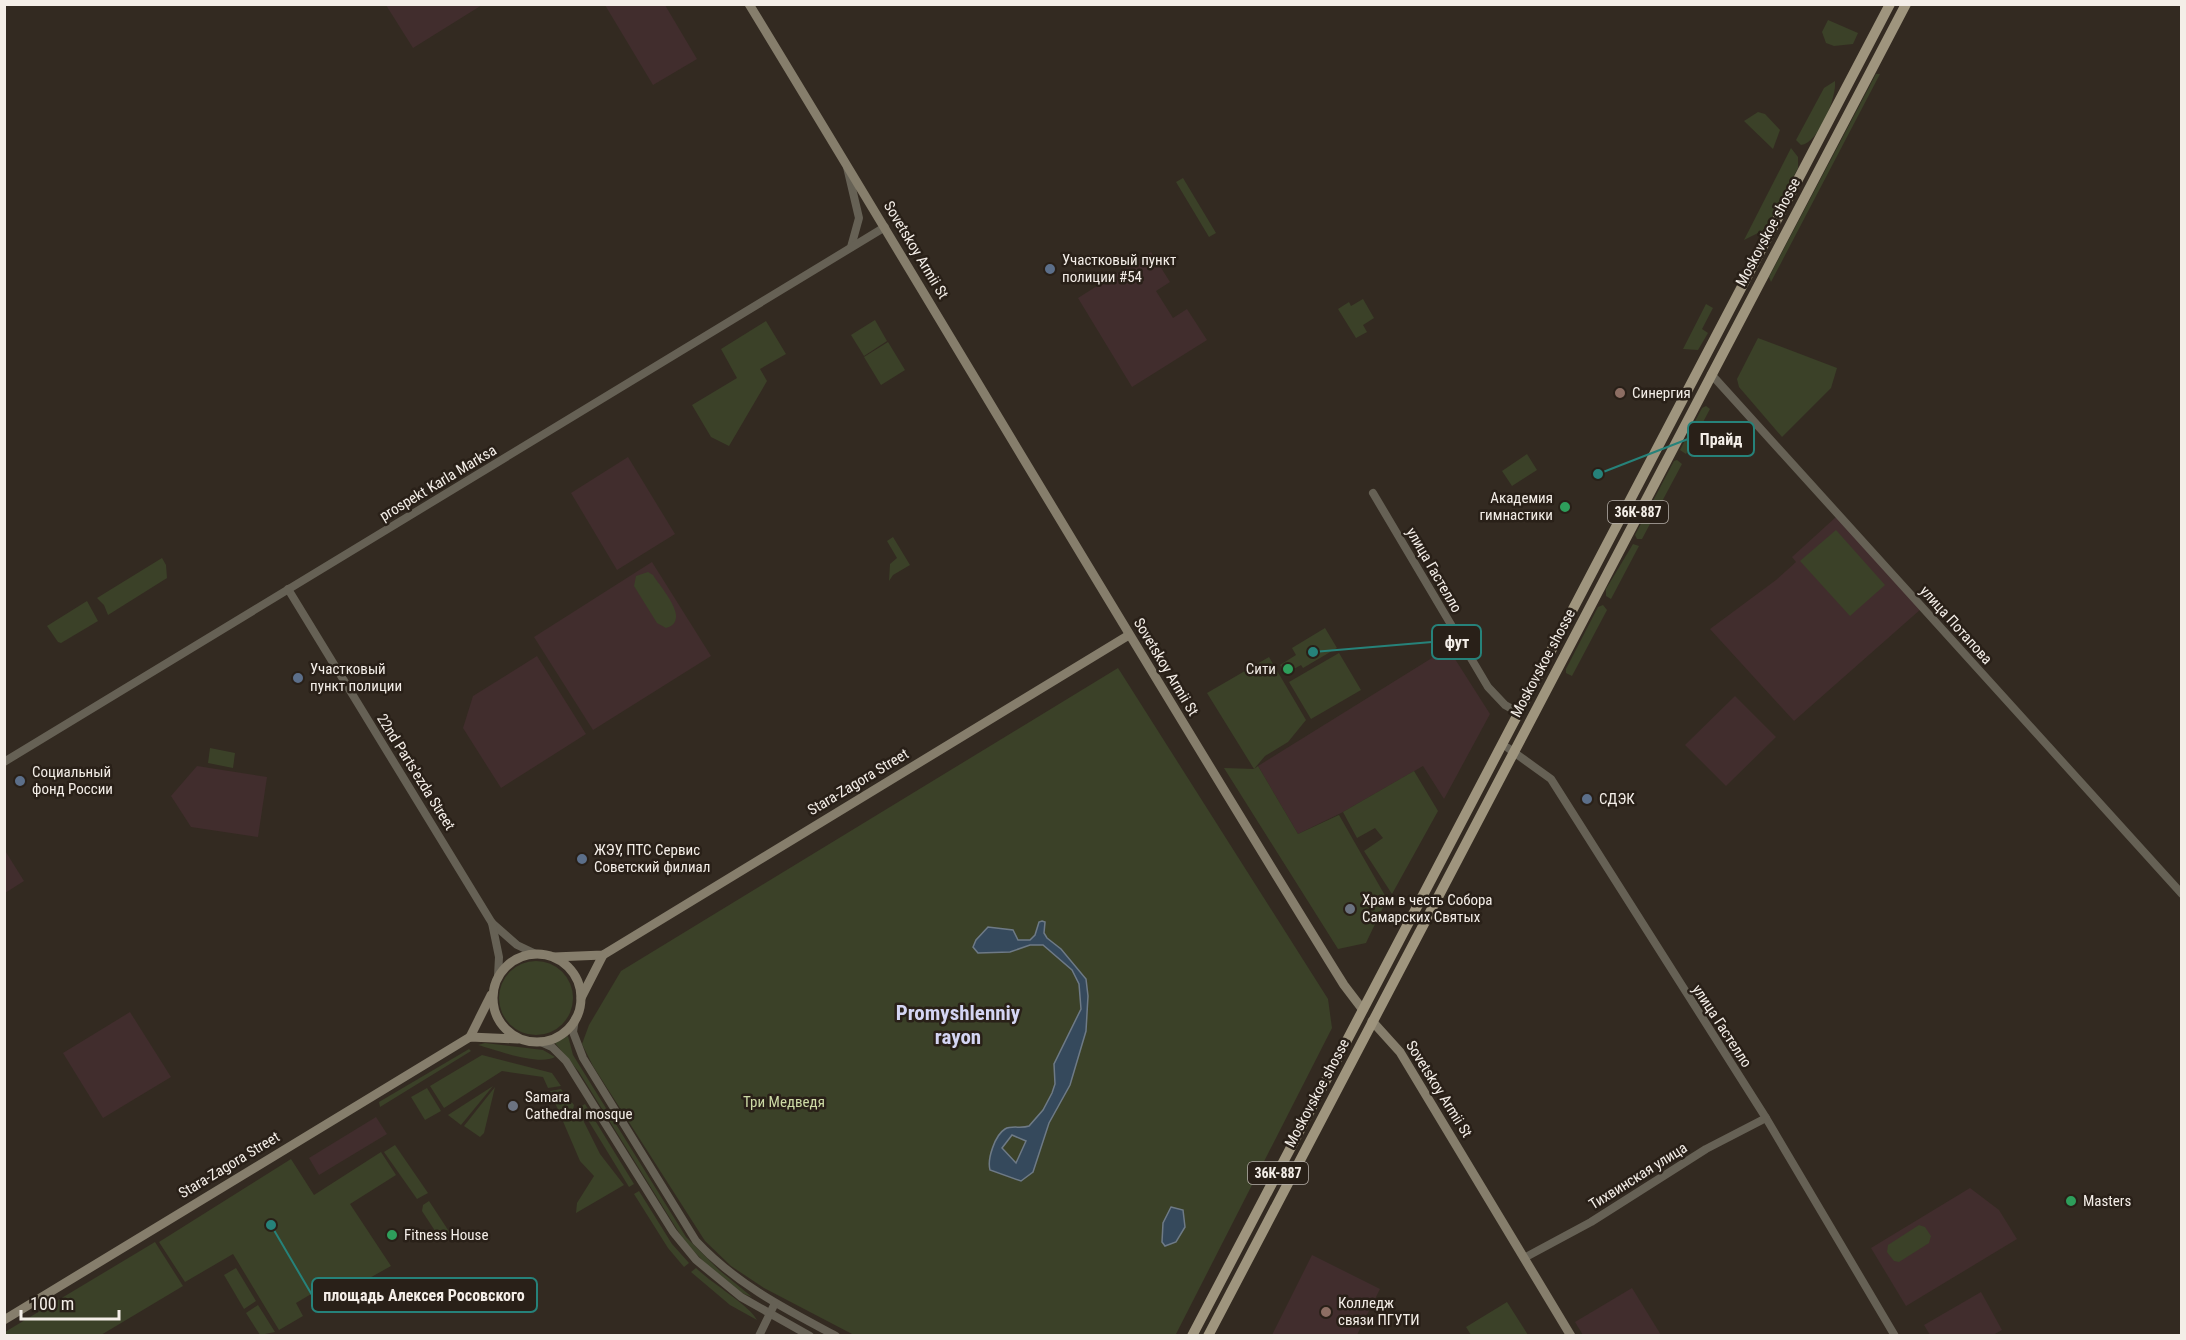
<svg xmlns="http://www.w3.org/2000/svg" width="2186" height="1340" viewBox="0 0 2186 1340" font-family="'Roboto Condensed',sans-serif">
<style>
.commercial{fill:#412d2d}
.green{fill:#3b4128}
.water{fill:#35495c;stroke:#6e7a86;stroke-width:1.5;fill-rule:evenodd}
.lines{fill:none;stroke-linecap:round;stroke-linejoin:round}
.tertiary{stroke:#666155;stroke-width:8}
.secondary{stroke:#867e6c;stroke-width:9}
.primary{stroke:#9f957e;stroke-width:10}
.service-dot{fill:#5c6f8a;stroke:#292018;stroke-width:2}
.education-dot{fill:#8d6e63;stroke:#292018;stroke-width:2}
.leisure-dot{fill:#2e9e5b;stroke:#292018;stroke-width:2}
.worship-dot{fill:#6b7280;stroke:#292018;stroke-width:2}
.labels{text-anchor:middle;stroke-width:5;stroke-linejoin:round;paint-order:stroke}
.shield{fill:#292018;stroke:#b7b0aa;stroke-width:1.5}
.shield-label{font-size:14px;font-weight:bold;fill:#f4eee8}
.street-label{font-size:15px;fill:#f4eee8;stroke:#292018}
.poi-label{font-size:15px;fill:#f4eee8;stroke:#292018;text-anchor:start}
.park-label{font-size:15px;fill:#cedba6;stroke:#292018}
.district-label{font-size:21px;font-weight:bold;fill:#d4d5f3;stroke:#292018}
.leader{fill:none;stroke:#26827a;stroke-width:2}
.callout-dot{fill:#26827a;stroke:#292018;stroke-width:2}
.callout{fill:#292018;stroke:#26827a;stroke-width:2}
.callout-label{font-size:16px;text-anchor:middle;font-weight:bold;fill:#f4eee8}
</style>
<rect width="100%" height="100%" fill="#332a21"/>
<!-- commercial -->
<g class="commercial">
<path d="M386,5H482L413,48Z"/>
<path d="M605,5H665L697,59L653,85Z"/>
<path d="M1151,252L1170,282L1156,291L1173,318L1187,309L1207,340L1132,387L1078,298Z"/>
<path d="M628,457L675,534L617,570L571,493Z"/>
<path d="M1837,516L1921,609L1794,721L1710,629L1776,580L1796,562L1792,557Z"/>
<path d="M652,562L711,656L593,730L534,637Z"/>
<path d="M1448,648L1490,714L1444,799L1423,766L1343,812L1298,834L1258,766Z"/>
<path d="M537,656L586,734L501,788L463,728L473,696Z"/>
<path d="M1735,696L1776,737L1726,786L1685,745Z"/>
<path d="M197,766L267,777L258,837L191,827L171,796Z"/>
<path d="M4,849L24,881L5,893H4Z"/>
<path d="M130,1012L171,1077L103,1118L63,1053Z"/>
<path d="M376,1117L387,1134L319,1175L309,1158Z"/>
<path d="M1970,1188L1999,1210L2017,1239L1906,1306L1871,1248Z"/>
<path d="M1312,1255L1380,1289L1357,1335H1272Z"/>
<path d="M1632,1288L1661,1335H1583L1575,1322Z"/>
<path d="M1981,1292L2002,1330L1993,1335H1930L1924,1325Z"/>
</g>
<!-- green -->
<g class="green">
<path d="M1828,20L1858,33L1853,44L1834,46L1826,43L1822,32Z"/>
<path d="M1876,74H1880L1771,282L1769,277Z"/>
<path d="M1835,81C1837,97 1818,144 1801,145L1796,140L1824,88Z"/>
<path d="M1758,112L1765,114L1780,130L1773,149L1744,121Z"/>
<path d="M1791,148L1798,157V168L1766,229L1744,240Z"/>
<path d="M1183,178L1216,233L1209,237L1176,182Z"/>
<path d="M1363,299L1374,318L1363,325L1367,332L1356,338L1338,309L1349,302L1351,306Z"/>
<path d="M1706,304L1713,308L1702,329L1708,333L1698,350L1683,349Z"/>
<path d="M875,320L887,341L864,356L851,335Z"/>
<path d="M766,321L786,354L760,369L767,381L729,446L711,437L692,405L737,378L721,349Z"/>
<path d="M1758,338L1837,368L1831,388L1782,437L1739,387L1737,379Z"/>
<path d="M888,342L905,370L881,385L864,357Z"/>
<path d="M1706,406L1710,409L1686,454L1680,450L1702,408Z"/>
<path d="M1527,454L1537,470L1512,486L1502,471Z"/>
<path d="M1677,460L1682,464L1642,539H1637L1635,535L1674,461Z"/>
<path d="M1836,530L1885,585L1850,616L1800,561Z"/>
<path d="M893,537L910,565L893,575L889,581L890,564L897,558L887,541Z"/>
<path d="M1633,544L1639,546L1611,599L1606,596V589Z"/>
<path d="M162,558L166,565L167,578L108,615L104,605L97,598Z"/>
<path d="M648,572L653,575C661,588 692,621 666,628L657,623L634,586L636,576Z"/>
<path d="M87,601L98,621L61,643L58,642L47,626Z"/>
<path d="M1603,605L1607,610L1572,676L1566,673V669L1598,607Z"/>
<path d="M1325,628L1337,648L1303,668L1301,665L1285,674L1280,665L1296,655L1292,648Z"/>
<path d="M1339,653L1361,690L1311,719L1289,682Z"/>
<path d="M1269,657L1306,720L1288,742L1265,756L1254,769L1258,766L1298,834L1339,815L1387,899L1366,943L1338,949L1224,768L1254,769L1207,693Z"/>
<path d="M1118,668L1328,999L1332,1028L1175,1336L854,1335L764,1288L731,1266L705,1241L593,1066L582,1044L589,1025L621,971Z"/>
<path d="M210,748L235,753L233,768L208,763Z"/>
<path d="M1414,771L1438,811L1392,894L1364,851L1383,838L1375,828L1357,838L1343,812Z"/>
<circle cx="536" cy="998" r="37"/>
<path d="M568,1036L573,1055L686,1237L719,1270L752,1297C726,1289 701,1259 683,1239L579,1072L555,1043Z"/>
<path d="M485,1043L543,1050L555,1057C539,1066 496,1050 478,1045Z"/>
<path d="M469,1049L471,1051L380,1107L379,1102Z"/>
<path d="M482,1055L552,1073L561,1086L548,1088L543,1077L502,1071L444,1108L430,1086Z"/>
<path d="M493,1086L461,1125L448,1115Z"/>
<path d="M495,1087L484,1133L480,1137L464,1126Z"/>
<path d="M427,1088L441,1111L425,1120L411,1097Z"/>
<path d="M561,1089L574,1105L573,1110L583,1120L600,1154L624,1185L576,1213L577,1203L594,1176L580,1161L550,1091Z"/>
<path d="M585,1104L634,1184L629,1187L580,1107Z"/>
<path d="M395,1145L428,1193L417,1199L384,1152Z"/>
<path d="M381,1152L396,1175L350,1204L391,1266L341,1294L333,1281L296,1303L303,1316L279,1330L233,1254L185,1282L159,1242L291,1159L314,1195Z"/>
<path d="M639,1191L672,1244L689,1263L684,1267L668,1248L634,1194Z"/>
<path d="M429,1201L450,1233L447,1239L441,1240L422,1211L423,1205Z"/>
<path d="M1919,1225L1925,1227L1931,1236L1929,1243L1899,1262L1894,1261L1887,1252L1888,1245Z"/>
<path d="M155,1242L183,1286L101,1335L5,1336V1332Z"/>
<path d="M236,1268L256,1301L244,1309L224,1275Z"/>
<path d="M696,1268C711,1283 749,1305 757,1320L730,1305L691,1272Z"/>
<path d="M1507,1302L1528,1335H1471L1466,1327Z"/>
<path d="M258,1305L275,1332L260,1335L246,1313Z"/>
</g>
<!-- water -->
<g class="water">
<path d="M1042,921L1045,922L1044,933L1047,938L1061,949L1086,979L1088,996L1086,1031L1070,1085L1049,1123L1033,1172L1021,1181L990,1170C987,1159 995,1135 1005,1129C1012,1125 1021,1129 1029,1126L1043,1110L1052,1093L1055,1084L1054,1064L1081,1009L1079,984L1072,970L1043,945H1030L1010,952L978,953L973,947L976,940L988,927L1013,930L1018,940H1030L1035,935L1039,922ZM1012,1135L1026,1141L1016,1163L1002,1148Z"/>
<path d="M1171,1207L1183,1210L1185,1227L1176,1242L1165,1246L1162,1242L1163,1223Z"/>
</g>
<g class="lines">
<!-- tertiary -->
<g class="tertiary">
<path d="M847,167L859,218L851,247"/>
<path d="M1711,374L2182,894"/>
<path d="M1373,493L1488,687L1505,705L1519,713"/>
<path d="M288,589L492,923L517,945L536,954"/>
<path d="M1508,748L1551,779L1766,1118L1895,1336"/>
<path d="M4,762L885,227"/>
<path d="M492,923L499,957L498,976"/>
<path d="M575,1019L573,1032L583,1058L696,1241C736,1284 785,1309 836,1336"/>
<path d="M541,1042L552,1047L566,1061L673,1232L696,1260L741,1297L810,1336"/>
<path d="M1524,1258L1591,1222L1706,1149L1766,1118"/>
<path d="M759,1336L775,1303"/>
</g>
<!-- secondary -->
<g class="secondary">
<path d="M749,4C948,331 1142,660 1344,985L1363,1010"/>
<circle cx="537" cy="998" r="44"/>
<path d="M554,957L603,955L1129,635"/>
<path d="M581,998L603,955"/>
<path d="M1372,1021L1400,1052L1571,1336"/>
<path d="M470,1037L491,995"/>
<path d="M4,1320L470,1037L518,1039"/>
</g>
<!-- primary -->
<g class="primary">
<path d="M1192,1336L1890,4"/>
<path d="M1208,1336L1906,4"/>
</g>
</g>
<!-- markers -->
<g class="service-dot">
<circle cx="1050" cy="269" r="6"/>
<circle cx="298" cy="678" r="6"/>
<circle cx="20" cy="781" r="6"/>
<circle cx="1587" cy="799" r="6"/>
<circle cx="582" cy="859" r="6"/>
</g>
<g class="education-dot">
<circle cx="1620" cy="393" r="6"/>
<circle cx="1326" cy="1312" r="6"/>
</g>
<g class="leisure-dot">
<circle cx="1565" cy="507" r="6"/>
<circle cx="1288" cy="669" r="6"/>
<circle cx="2071" cy="1201" r="6"/>
<circle cx="392" cy="1235" r="6"/>
</g>
<g class="worship-dot">
<circle cx="1350" cy="909" r="6"/>
<circle cx="513" cy="1106" r="6"/>
</g>
<g class="labels">
<!-- shield labels -->
<g class="shield">
<rect x="1608" y="501" width="60" height="22" rx="4.5"/>
<rect x="1248" y="1162" width="60" height="22" rx="4.5"/>
</g>
<g class="shield-label">
<text x="1638" y="517">36К-887</text>
<text x="1278" y="1178">36К-887</text>
</g>
<!-- street labels -->
<g class="street-label">
<text transform="translate(1768 232) rotate(-62)" y="5">Moskovskoe shosse</text>
<text transform="translate(916 250) rotate(59)" y="5">Sovetskoy Armii St</text>
<text transform="translate(438 483) rotate(-31)" y="5">prospekt Karla Marksa</text>
<text transform="translate(1434 570) rotate(60)" y="5">улица Гастелло</text>
<text transform="translate(1956 625) rotate(48)" y="5">улица Потапова</text>
<text transform="translate(1543 663) rotate(-62)" y="5">Moskovskoe shosse</text>
<text transform="translate(1166 667) rotate(59)" y="5">Sovetskoy Armii St</text>
<text transform="translate(416 772) rotate(58)" y="5">22nd Parts'ezda Street</text>
<text transform="translate(858 782) rotate(-31)" y="5">Stara-Zagora Street</text>
<text transform="translate(1722 1026) rotate(57)" y="5">улица Гастелло</text>
<text transform="translate(1439 1089) rotate(58)" y="5">Sovetskoy Armii St</text>
<text transform="translate(1317 1093) rotate(-62)" y="5">Moskovskoe shosse</text>
<text transform="translate(229 1165) rotate(-31)" y="5">Stara-Zagora Street</text>
<text transform="translate(1638 1176) rotate(-32)" y="5">Тихвинская улица</text>
</g>
<!-- poi labels -->
<g class="poi-label">
<text x="1062" y="265">Участковый пункт<tspan x="1062" dy="17">полиции #54</tspan></text>
<text x="1632" y="398">Синергия</text>
<text x="1553" y="503" text-anchor="end">Академия<tspan x="1553" dy="17">гимнастики</tspan></text>
<text x="310" y="674">Участковый<tspan x="310" dy="17">пункт полиции</tspan></text>
<text x="1276" y="674" text-anchor="end">Сити</text>
<text x="32" y="777">Социальный<tspan x="32" dy="17">фонд России</tspan></text>
<text x="1599" y="804">СДЭК</text>
<text x="594" y="855">ЖЭУ, ПТС Сервис<tspan x="594" dy="17">Советский филиал</tspan></text>
<text x="1362" y="905">Храм в честь Собора<tspan x="1362" dy="17">Самарских Святых</tspan></text>
<text x="525" y="1102">Samara<tspan x="525" dy="17">Cathedral mosque</tspan></text>
<text x="2083" y="1206">Masters</text>
<text x="404" y="1240">Fitness House</text>
<text x="1338" y="1308">Колледж<tspan x="1338" dy="17">связи ПГУТИ</tspan></text>
</g>
<!-- park labels -->
<g class="park-label">
<text x="784" y="1107">Три Медведя</text>
</g>
<!-- district labels -->
<g class="district-label">
<text x="958" y="1020">Promyshlenniy<tspan x="958" dy="24">rayon</tspan></text>
</g>
</g>
<!-- callouts -->
<path class="leader" d="M1598 474L1688 439M1313 652L1432 642M271 1225L312 1295"/>
<g class="callout-dot">
<circle cx="1598" cy="474" r="6"/>
<circle cx="1313" cy="652" r="6"/>
<circle cx="271" cy="1225" r="6"/>
</g>
<g class="callout">
<rect x="1688" y="422" width="66" height="34" rx="6"/>
<rect x="1432" y="625" width="49" height="34" rx="6"/>
<rect x="312" y="1278" width="225" height="34" rx="6"/>
</g>
<g class="callout-label">
<text x="1721" y="445">Прайд</text>
<text x="1457" y="648">фут</text>
<text x="424" y="1301">площадь Алексея Росовского</text>
</g>
<!-- border -->
<rect width="2186" height="1340" fill="none" stroke="#f4eee8" stroke-width="12"/>
<!-- scale -->
<path d="M21 1310v9h98v-9" fill="none" stroke="#f4eee8" stroke-width="3"/>
<text x="30" y="1310" font-size="18" fill="#f4eee8" stroke="#292018" stroke-width="4.5" paint-order="stroke">100 m</text>
</svg>
